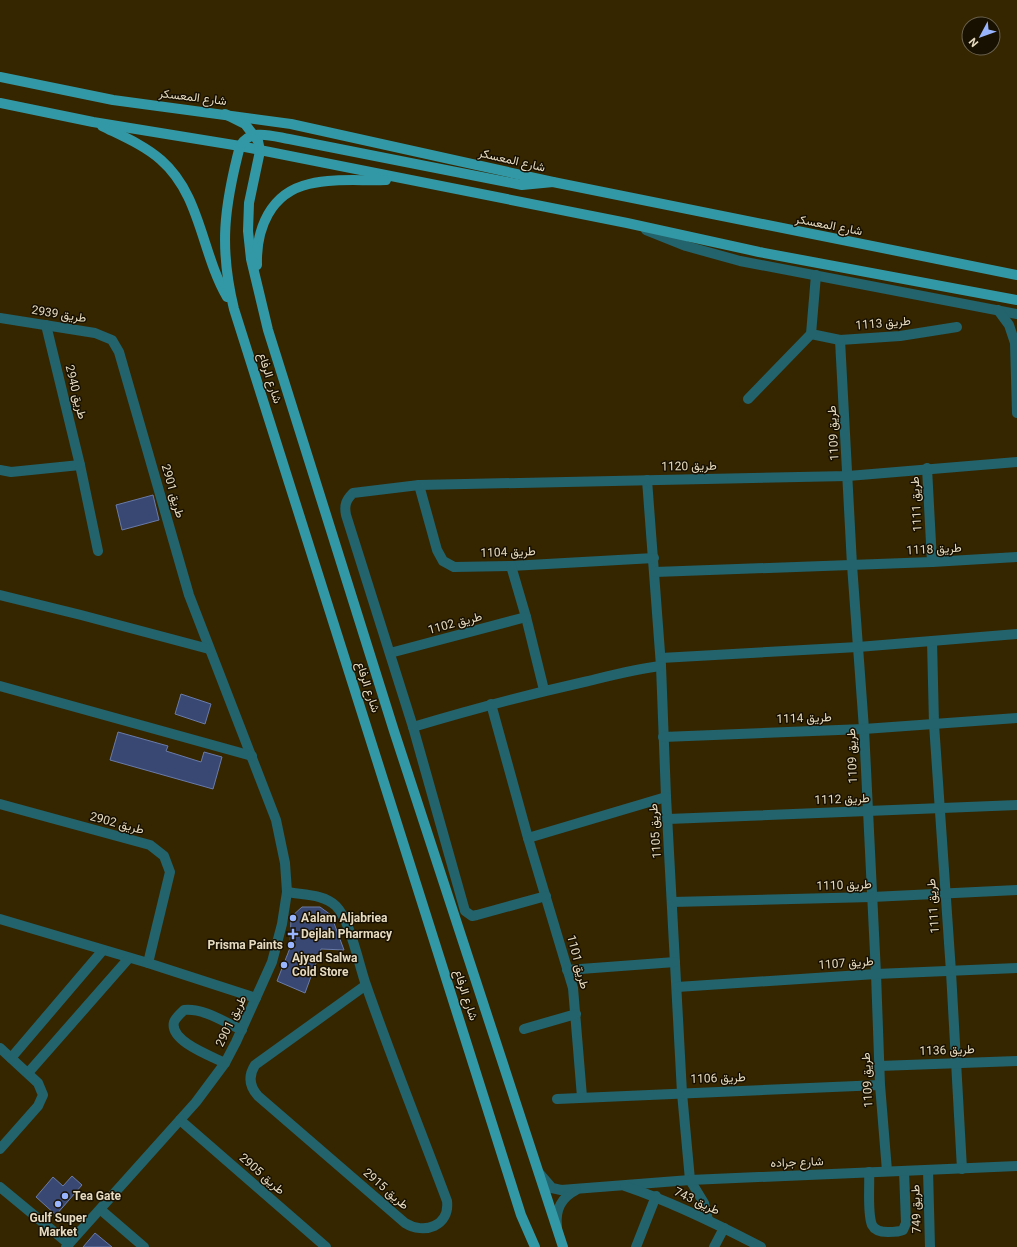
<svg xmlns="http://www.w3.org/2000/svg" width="1017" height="1247" viewBox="0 0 1017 1247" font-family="Roboto,Vazirmatn,sans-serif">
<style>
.building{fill:#394873;stroke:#697baa}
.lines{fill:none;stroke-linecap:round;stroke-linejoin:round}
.minor{stroke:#23636c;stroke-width:10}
.major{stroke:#3398a5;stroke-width:10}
.poi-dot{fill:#99b5fd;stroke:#181000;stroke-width:1.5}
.labels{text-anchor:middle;stroke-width:3;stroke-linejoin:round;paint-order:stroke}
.street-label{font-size:12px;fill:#e6dbc0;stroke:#181000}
.poi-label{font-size:12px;font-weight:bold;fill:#e6dbc0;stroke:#181000;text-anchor:start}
</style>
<rect width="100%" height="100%" fill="#352600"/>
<!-- building -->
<g class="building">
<path d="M153,495L159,520L122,530L116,505Z"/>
<path d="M181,694L211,704L205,724L175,714Z"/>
<path d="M118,732L168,746L166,751L201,762L204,752L222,757L213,789L110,760Z"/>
<path d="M302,907H320L331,915L344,950L321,949L305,993L277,981L290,948L291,917Z"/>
<path d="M72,1176L82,1185L56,1215L36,1197L53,1177L63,1186Z"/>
<path d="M95,1233L112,1247H83Z"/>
</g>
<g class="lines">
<!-- minor -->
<g class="minor">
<path d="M646,230L686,246L740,261L1017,314"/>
<path d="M998,310L1009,325L1015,343L1017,413"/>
<path d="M0,318L95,333L112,340L119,352L189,595L276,820L285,863L287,892L282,924L272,962L236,1042L225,1063L196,1102L66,1247"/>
<path d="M46,325L80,465L98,551"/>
<path d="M811,334L840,340L900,336L957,327"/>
<path d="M840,340L852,565L864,729L876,974L880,1085L887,1171"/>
<path d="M748,399L811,334L816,275"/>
<path d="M927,468L932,562"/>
<path d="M0,470L11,472L80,465"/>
<path d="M647,480L661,666L666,797L682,1093L690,1180L704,1203L708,1220"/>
<path d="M419,485L437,550L443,561L454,567L511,566L654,558"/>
<path d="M511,566L526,617L544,690"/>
<path d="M655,572L932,562L1017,557"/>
<path d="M0,595L81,615L209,649"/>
<path d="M932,641L934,724L951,972L962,1169"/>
<path d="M390,653L526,617"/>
<path d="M661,658L858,647L1017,634"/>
<path d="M0,686L252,756"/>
<path d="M491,704L528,838L573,988L582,1097"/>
<path d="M413,727C470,710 526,695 584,682C609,676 635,669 661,666"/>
<path d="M663,737L864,729L1017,718"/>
<path d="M0,804L150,845L164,856L170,872L148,963"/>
<path d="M668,819L1017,805"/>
<path d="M528,838L666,797"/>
<path d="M287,892C303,895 324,894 336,906C350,920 359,965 366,985C391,1057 420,1129 447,1201C450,1226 424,1235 405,1223L258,1096C249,1086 248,1076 255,1065L366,985"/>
<path d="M546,896L477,915L472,916L465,911L413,727L346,515C344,505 346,500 353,493L419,485L848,476L1017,462"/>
<path d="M672,902L872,897L1017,890"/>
<path d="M0,919L148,963L256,998"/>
<path d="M567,970L675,962"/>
<path d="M677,987L876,974L1017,968"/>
<path d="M524,1029L576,1014"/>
<path d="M0,1048L38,1083L43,1095L38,1106L0,1149"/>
<path d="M11,1058L103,950"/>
<path d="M225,1063C211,1056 169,1041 174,1022C176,1017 181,1013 184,1010C204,1008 224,1022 242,1030"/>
<path d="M879,1066L1017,1061"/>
<path d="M28,1073L129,958"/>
<path d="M557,1099L880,1085"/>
<path d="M180,1120L326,1247"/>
<path d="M928,1170L930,1247"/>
<path d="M869,1172C870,1186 867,1213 872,1225C875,1231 882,1232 888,1232C893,1232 899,1232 903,1230L906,1223L904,1171"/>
<path d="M540,1174L552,1188L561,1190L690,1180L1017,1166"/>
<path d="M625,1186C672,1202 717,1224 761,1247"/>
<path d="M0,1187L69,1244"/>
<path d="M101,1210L144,1247"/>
<path d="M557,1226C555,1210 562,1197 576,1190"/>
<path d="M636,1247L656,1196"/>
<path d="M714,1247L724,1228"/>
</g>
<!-- major -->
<g class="major">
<path d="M0,77L113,100L291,124L553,182L1017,275"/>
<path d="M0,103L93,122L240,146L627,223L759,252L1017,300"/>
<path d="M225,114L245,124L258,141L260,151L249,203L248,231L251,259L268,330L394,731L563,1247"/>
<path d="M102,126C122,136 144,145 161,160C201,195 201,252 227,297"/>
<path d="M257,265C256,229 270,193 309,184C333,178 361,181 386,180"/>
<path d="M535,1247L521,1215L234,309C219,248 224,207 240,146C250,128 272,136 289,139L522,185L553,182"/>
</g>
</g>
<!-- markers -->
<g class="poi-dot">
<circle cx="293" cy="918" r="4"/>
<path d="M291 928h4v4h4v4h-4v4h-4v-4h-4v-4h4z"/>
<circle cx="291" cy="945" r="4"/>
<circle cx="284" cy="965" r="4"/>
<circle cx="65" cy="1196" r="4"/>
<circle cx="58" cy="1204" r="4"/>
</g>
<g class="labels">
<!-- street labels -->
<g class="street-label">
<text transform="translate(193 97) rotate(7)" y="4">شارع المعسكر</text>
<text transform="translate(512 160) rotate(13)" y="4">شارع المعسكر</text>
<text transform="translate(829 225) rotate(11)" y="4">شارع المعسكر</text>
<text transform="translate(59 314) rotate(9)" y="4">طريق 2939</text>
<text transform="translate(883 323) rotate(-5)" y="4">طريق 1113</text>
<text transform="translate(270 378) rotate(72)" y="4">شارع الرفاع</text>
<text transform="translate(76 392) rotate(76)" y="4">طريق 2940</text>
<text transform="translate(833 433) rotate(-93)" y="4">طريق 1109</text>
<text transform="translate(689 466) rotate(-1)" y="4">طريق 1120</text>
<text transform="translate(173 491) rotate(74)" y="4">طريق 2901</text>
<text transform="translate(916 504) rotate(-93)" y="4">طريق 1111</text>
<text transform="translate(934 549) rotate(-3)" y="4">طريق 1118</text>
<text transform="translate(508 552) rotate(-2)" y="4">طريق 1104</text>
<text transform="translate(455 623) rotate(-15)" y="4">طريق 1102</text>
<text transform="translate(368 687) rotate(72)" y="4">شارع الرفاع</text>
<text transform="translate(804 718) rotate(-2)" y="4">طريق 1114</text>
<text transform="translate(852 756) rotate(-92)" y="4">طريق 1109</text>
<text transform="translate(842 799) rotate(-2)" y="4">طريق 1112</text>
<text transform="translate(117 823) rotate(15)" y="4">طريق 2902</text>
<text transform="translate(655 831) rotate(-94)" y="4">طريق 1105</text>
<text transform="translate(844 885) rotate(-2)" y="4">طريق 1110</text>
<text transform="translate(933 906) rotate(-94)" y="4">طريق 1111</text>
<text transform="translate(578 962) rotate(75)" y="4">طريق 1101</text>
<text transform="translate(846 963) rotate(-4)" y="4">طريق 1107</text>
<text transform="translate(466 995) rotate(72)" y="4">شارع الرفاع</text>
<text transform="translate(231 1021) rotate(-64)" y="4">طريق 2901</text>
<text transform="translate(947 1050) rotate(-2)" y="4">طريق 1136</text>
<text transform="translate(718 1078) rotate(-2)" y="4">طريق 1106</text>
<text transform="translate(867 1080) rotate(-93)" y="4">طريق 1109</text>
<text transform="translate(797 1162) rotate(-2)" y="4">شارع جراده</text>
<text transform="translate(262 1174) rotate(41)" y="4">طريق 2905</text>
<text transform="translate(386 1189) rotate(41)" y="4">طريق 2915</text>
<text transform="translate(697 1201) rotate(25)" y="4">طريق 743</text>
<text transform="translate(916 1209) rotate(-92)" y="4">طريق 749</text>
</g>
<!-- poi labels -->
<g class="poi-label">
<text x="301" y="922">A'alam Aljabriea</text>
<text x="301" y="938">Dejlah Pharmacy</text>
<text x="283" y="949" text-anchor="end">Prisma Paints</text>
<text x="292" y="962">Ajyad Salwa<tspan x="292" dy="14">Cold Store</tspan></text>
<text x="73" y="1200">Tea Gate</text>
<text x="58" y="1222" text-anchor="middle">Gulf Super<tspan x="58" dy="14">Market</tspan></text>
</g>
</g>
<!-- north arrow -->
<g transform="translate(981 36) rotate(229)"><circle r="19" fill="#181000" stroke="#6a614d"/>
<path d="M0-3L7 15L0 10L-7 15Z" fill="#99b5fd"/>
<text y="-6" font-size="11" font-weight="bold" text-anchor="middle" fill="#e6dbc0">N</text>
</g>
</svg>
